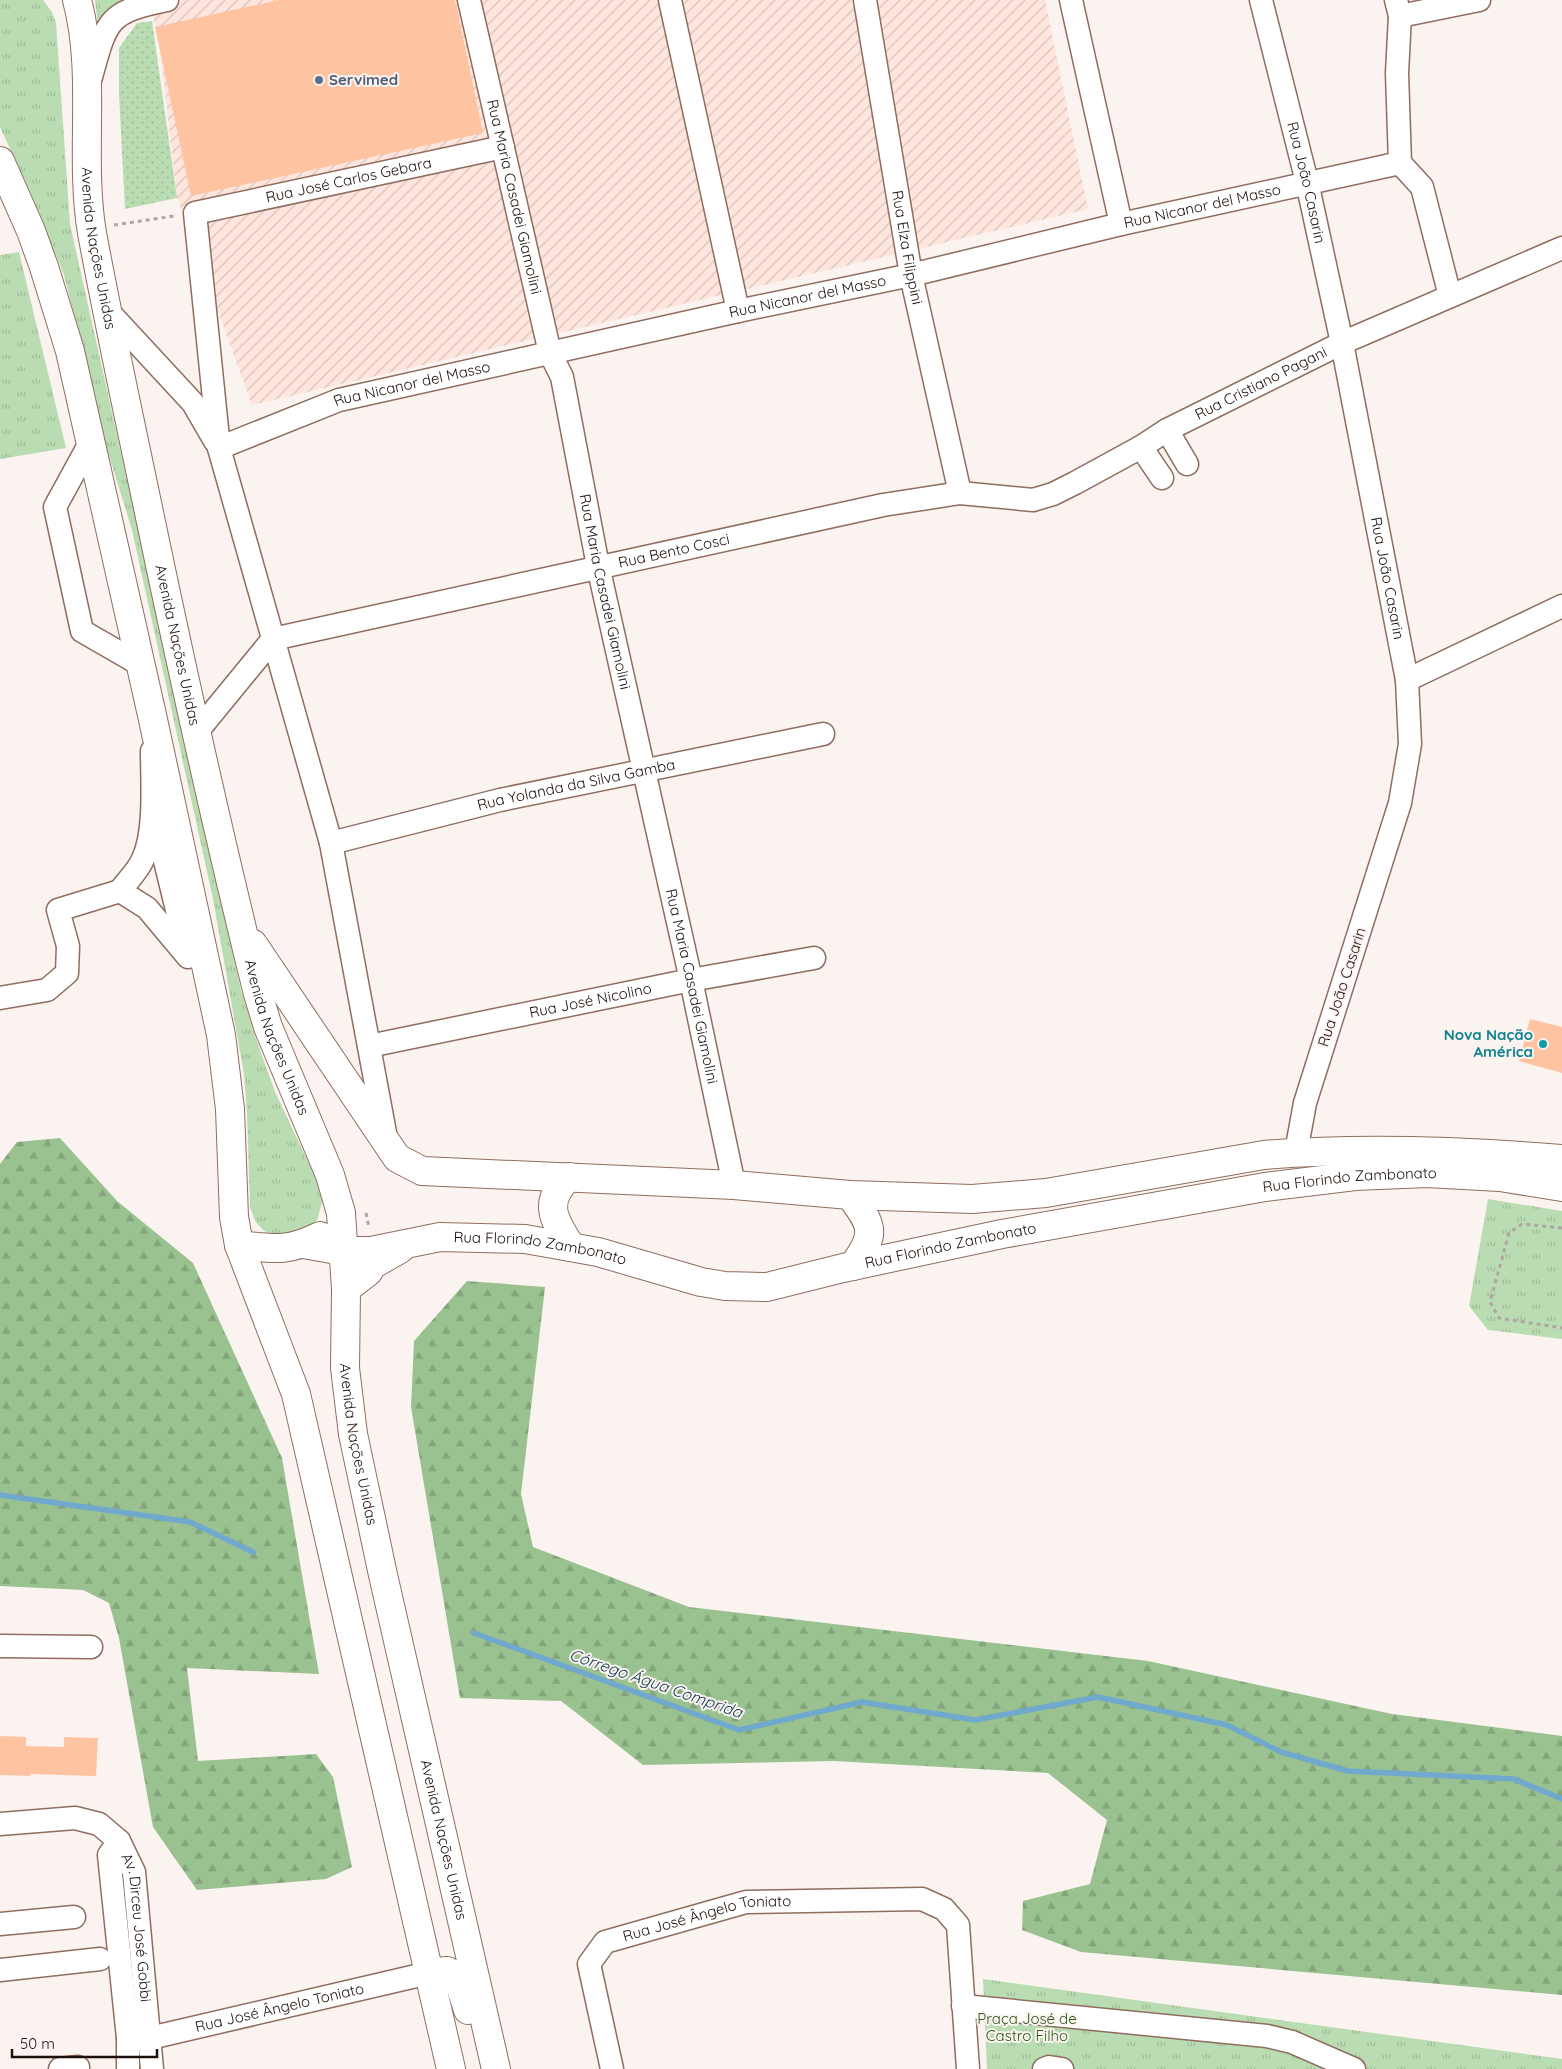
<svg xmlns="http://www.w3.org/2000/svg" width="1562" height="2069" viewBox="0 0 1562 2069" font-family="Quicksand,sans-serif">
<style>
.industrial{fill:url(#industrial-furrows)}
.grass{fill:url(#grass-tufts)}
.forest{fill:url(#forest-firs)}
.garden{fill:url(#garden-dots)}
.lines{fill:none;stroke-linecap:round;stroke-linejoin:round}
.stream{stroke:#70a8ce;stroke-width:5.5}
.building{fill:#fec4a2}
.minor-casing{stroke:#8f6d5f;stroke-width:25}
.major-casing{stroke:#8f6d5f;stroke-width:30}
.path{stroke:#afa5a1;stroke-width:3;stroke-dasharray:4 4;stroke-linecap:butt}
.minor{stroke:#fff;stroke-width:22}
.major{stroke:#fff;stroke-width:28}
.service-dot{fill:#5c6f8a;stroke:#fbf3f0;stroke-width:2}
.culture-dot{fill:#0f9aa8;stroke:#fbf3f0;stroke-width:2}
.labels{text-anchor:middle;stroke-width:4;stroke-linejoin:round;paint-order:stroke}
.service-label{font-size:15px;font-weight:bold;fill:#4e5e75;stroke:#fbf3f0;text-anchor:start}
.street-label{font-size:15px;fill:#1d100b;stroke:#fbf3f0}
.culture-label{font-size:15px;font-weight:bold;fill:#0d838f;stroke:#fbf3f0;text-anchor:end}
.park-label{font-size:15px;fill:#265917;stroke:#fbf3f0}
.water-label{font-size:16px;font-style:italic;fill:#073751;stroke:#fbf3f0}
</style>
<defs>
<pattern id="industrial-furrows" width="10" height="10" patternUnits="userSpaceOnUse" patternTransform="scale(1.25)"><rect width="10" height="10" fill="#fee5dd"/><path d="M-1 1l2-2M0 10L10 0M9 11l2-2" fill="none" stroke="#d9c3bc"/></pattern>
<pattern id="grass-tufts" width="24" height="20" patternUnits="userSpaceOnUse" patternTransform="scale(1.25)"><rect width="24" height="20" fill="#badcb2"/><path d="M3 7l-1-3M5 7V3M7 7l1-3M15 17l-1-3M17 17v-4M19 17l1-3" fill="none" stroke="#9fbc98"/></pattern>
<pattern id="forest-firs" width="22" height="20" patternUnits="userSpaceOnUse" patternTransform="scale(1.25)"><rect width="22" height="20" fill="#9ac190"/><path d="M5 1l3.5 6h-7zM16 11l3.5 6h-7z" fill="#84a57b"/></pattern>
<pattern id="garden-dots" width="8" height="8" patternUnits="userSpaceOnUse" patternTransform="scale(1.25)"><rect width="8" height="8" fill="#badcb2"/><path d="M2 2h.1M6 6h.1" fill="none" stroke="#9fbc98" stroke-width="1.8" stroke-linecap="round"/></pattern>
</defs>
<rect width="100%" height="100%" fill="#fbf3f0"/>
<!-- industrial -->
<path class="industrial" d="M149,0H1045L1088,209L252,405L177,198L159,40Z"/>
<!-- grass -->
<g class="grass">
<path d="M0,0H43L52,12L56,23L70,224L241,990L256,1039L276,1094L313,1172L323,1199L317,1220L309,1230L296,1235H272L263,1230L255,1221L250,1207L247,1113L244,1074L213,899L132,530L91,397L82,347L64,275L30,192L0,127Z"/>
<path d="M95,0H127L98,26Z"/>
<path d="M19,252L66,448L0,459V255Z"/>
<path d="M1488,1199L1562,1211V1339L1488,1330L1469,1306Z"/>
<path d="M983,1979L1562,2059V2069H987Z"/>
</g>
<!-- forest -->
<g class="forest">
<path d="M60,1138L117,1201L193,1263L282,1458L319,1674L187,1668L198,1761L316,1754L333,1777L352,1867L326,1879L197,1890L153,1827L119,1638L109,1603L83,1590L0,1586V1164L17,1142Z"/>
<path d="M467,1281L545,1287L521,1494L533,1547L689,1607L1148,1661L1392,1714L1562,1736V1995L1081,1952L1022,1930L1023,1901L1090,1884L1107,1820L1048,1773L834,1761L643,1765L561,1701L460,1698L411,1407L414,1341Z"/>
</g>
<!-- garden -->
<path class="garden" d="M152,21L177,198L125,209L119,94V48L137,23Z"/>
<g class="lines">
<!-- stream -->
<g class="stream">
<path d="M0,1495L190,1522L253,1552"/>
<path d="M474,1633L739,1730L862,1702L975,1720L1098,1697L1227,1725L1281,1752L1348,1771L1514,1779L1562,1799"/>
</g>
</g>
<!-- building -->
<g class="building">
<path d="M279,0H455L483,133L191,196L155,27Z"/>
<path d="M1530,1019L1562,1027V1073L1519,1061Z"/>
<path d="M0,1736L26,1737V1746L64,1747V1737L98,1738L96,1776L30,1774V1776L0,1775Z"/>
</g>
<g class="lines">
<defs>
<g id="minor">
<path id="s1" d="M469,0L550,353L562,377L598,566L691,980L734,1185"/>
<path d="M670,0L738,311"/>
<path id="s2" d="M865,0L911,275L960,493"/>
<path d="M1071,0L1121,224"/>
<path id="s3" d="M1261,0L1307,182L1342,343L1407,680L1410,744L1400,803L1305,1103L1296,1152"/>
<path d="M1396,0L1400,16L1397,73L1400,163L1422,187L1450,296"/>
<path d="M1400,16L1479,0"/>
<path d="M91,77C107,20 107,12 167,0"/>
<path d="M106,309L193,403L215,441"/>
<path d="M1167,430L1187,464"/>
<path d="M90,443L55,507L82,631L141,665"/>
<path d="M1141,447L1162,478"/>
<path id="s4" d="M219,448L339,400L738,311L911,275L1121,224L1400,163"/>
<path d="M1407,680L1562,606"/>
<path id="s5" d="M196,733L273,639L883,505L960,493L1033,500L1053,494L1075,483L1141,447L1167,430L1342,343L1562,248"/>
<path d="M152,751C152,782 156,831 143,859C138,871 127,881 120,891L147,908L188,957"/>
<path d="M155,820L187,951"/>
<path id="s6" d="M331,843L500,800L823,734"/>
<path d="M0,998L47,990L67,973L68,946L58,910L120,891"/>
<path id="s7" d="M369,1046L691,980L814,958"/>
<path id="s8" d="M386,1138L331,843L219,448L195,213L503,147"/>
<path d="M0,1646L91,1647"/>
<path id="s9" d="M0,1824L75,1818L99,1824L119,1841L134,1872L152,2069"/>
<path d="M119,1841L109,1855L128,2038V2069"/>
<path d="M0,1924L74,1917"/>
<path d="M0,1970L100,1959"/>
<path d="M963,2006L1267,2036L1292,2042L1354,2069"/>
<path id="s10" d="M128,2038H150L429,1973"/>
<path d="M60,2069L78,2067"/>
<path id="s11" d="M612,2069L589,1964L605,1942L746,1902L922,1899L944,1909L958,1925L968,2069"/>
<path d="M1044,2069L1049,2067L1062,2069"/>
</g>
<g id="major">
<path id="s12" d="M77,0C97,75 79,156 92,233C110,330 131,426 151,522C184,680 219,837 258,994L268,1027L330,1175L341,1213L346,1289L345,1368L353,1434L383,1575L496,2069"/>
<path d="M0,161L31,231L44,267L70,351L152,715L221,1035L230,1109L234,1217L239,1245L296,1394L451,2069"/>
<path d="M253,944L397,1158L422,1171L734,1185L850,1195L972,1199L1046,1193L1264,1155C1363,1147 1463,1151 1562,1159"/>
<path d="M569,1177C541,1203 555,1221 571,1247"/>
<path d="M850,1195C873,1226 877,1233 853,1266"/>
<path id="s13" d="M303,1244L343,1251H371L440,1237L525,1239L598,1252L701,1282L725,1286L767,1287L843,1268L1002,1234L1265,1187L1355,1176L1427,1173L1500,1177L1562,1187"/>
<path d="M239,1245C275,1249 287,1252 320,1236"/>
<path d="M346,1289L368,1272L372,1265L400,1249"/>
<path d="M429,1973L447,1971L457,1976L468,2010"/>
</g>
</defs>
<!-- minor casing -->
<use href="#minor" class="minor-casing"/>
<!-- major casing -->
<use href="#major" class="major-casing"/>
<!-- path -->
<g class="path">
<path d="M114,225L174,216"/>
<path d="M366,1213L369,1228"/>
<path d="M1562,1228L1522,1224L1509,1233L1490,1302L1499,1318L1562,1328"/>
</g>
<!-- minor -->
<use href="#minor" class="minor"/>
<!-- major -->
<use href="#major" class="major"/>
</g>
<!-- markers -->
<circle class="service-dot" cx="319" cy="80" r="5"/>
<circle class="culture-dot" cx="1543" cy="1044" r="5"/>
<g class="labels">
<!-- service labels -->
<g class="service-label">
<text x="329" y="85">Servimed</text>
</g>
<!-- street labels -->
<g class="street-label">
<text dy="5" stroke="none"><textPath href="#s8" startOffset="1104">Rua José Carlos Gebara</textPath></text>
<text dy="5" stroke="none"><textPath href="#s3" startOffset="188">Rua João Casarin</textPath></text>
<text dy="5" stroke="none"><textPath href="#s1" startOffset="202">Rua Maria Casadei Giamolini</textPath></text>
<text dy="5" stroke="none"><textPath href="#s4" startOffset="1014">Rua Nicanor del Masso</textPath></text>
<text dy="5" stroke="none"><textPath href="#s2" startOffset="251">Rua Elza Filippini</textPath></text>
<text dy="5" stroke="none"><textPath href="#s12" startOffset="250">Avenida Nações Unidas</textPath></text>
<text dy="5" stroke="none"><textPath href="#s4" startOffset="609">Rua Nicanor del Masso</textPath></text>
<text dy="5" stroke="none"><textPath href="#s5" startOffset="1154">Rua Cristiano Pagani</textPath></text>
<text dy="5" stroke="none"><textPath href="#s4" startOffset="204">Rua Nicanor del Masso</textPath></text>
<text dy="5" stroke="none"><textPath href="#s5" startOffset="532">Rua Bento Cosci</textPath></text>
<text dy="5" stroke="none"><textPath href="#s3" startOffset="592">Rua João Casarin</textPath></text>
<text dy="5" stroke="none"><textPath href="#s1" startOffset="608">Rua Maria Casadei Giamolini</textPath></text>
<text dy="5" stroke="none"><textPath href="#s12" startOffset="655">Avenida Nações Unidas</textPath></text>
<text dy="5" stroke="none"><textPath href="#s6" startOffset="252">Rua Yolanda da Silva Gamba</textPath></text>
<text dy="5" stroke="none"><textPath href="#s1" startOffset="1012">Rua Maria Casadei Giamolini</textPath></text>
<text transform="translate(1342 987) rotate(-72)" y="5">Rua João Casarin</text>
<text dy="5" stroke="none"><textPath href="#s7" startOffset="226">Rua José Nicolino</textPath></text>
<text dy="5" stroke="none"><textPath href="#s12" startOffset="1060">Avenida Nações Unidas</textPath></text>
<text dy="5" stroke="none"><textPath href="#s13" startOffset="1065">Rua Florindo Zambonato</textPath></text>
<text dy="5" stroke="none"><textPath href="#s13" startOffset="660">Rua Florindo Zambonato</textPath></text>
<text dy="5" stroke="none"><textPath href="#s13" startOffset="240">Rua Florindo Zambonato</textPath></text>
<text dy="5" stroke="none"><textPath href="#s12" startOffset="1480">Avenida Nações Unidas</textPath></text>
<text dy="5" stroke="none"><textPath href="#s12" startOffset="1885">Avenida Nações Unidas</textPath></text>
<text dy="5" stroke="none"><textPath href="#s11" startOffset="240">Rua José Ângelo Toniato</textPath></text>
<text dy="5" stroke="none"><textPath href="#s9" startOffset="216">Av. Dirceu José Gobbi</textPath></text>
<text dy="5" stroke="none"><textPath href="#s10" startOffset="155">Rua José Ângelo Toniato</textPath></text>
</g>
<!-- culture labels -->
<g class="culture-label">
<text x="1533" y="1040">Nova Nação<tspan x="1533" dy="17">América</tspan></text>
</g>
<!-- park labels -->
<g class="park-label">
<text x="1027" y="2024">Praça José de<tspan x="1027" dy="17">Castro Filho</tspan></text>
</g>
<!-- water labels -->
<g class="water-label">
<text transform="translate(656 1683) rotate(19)" y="6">Córrego Água Comprida</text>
</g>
</g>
<!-- scale -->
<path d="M12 2049v8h145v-8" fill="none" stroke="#1d100b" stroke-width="2.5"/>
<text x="20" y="2049" font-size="15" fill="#1d100b" stroke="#fbf3f0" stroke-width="4" paint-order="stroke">50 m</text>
</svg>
